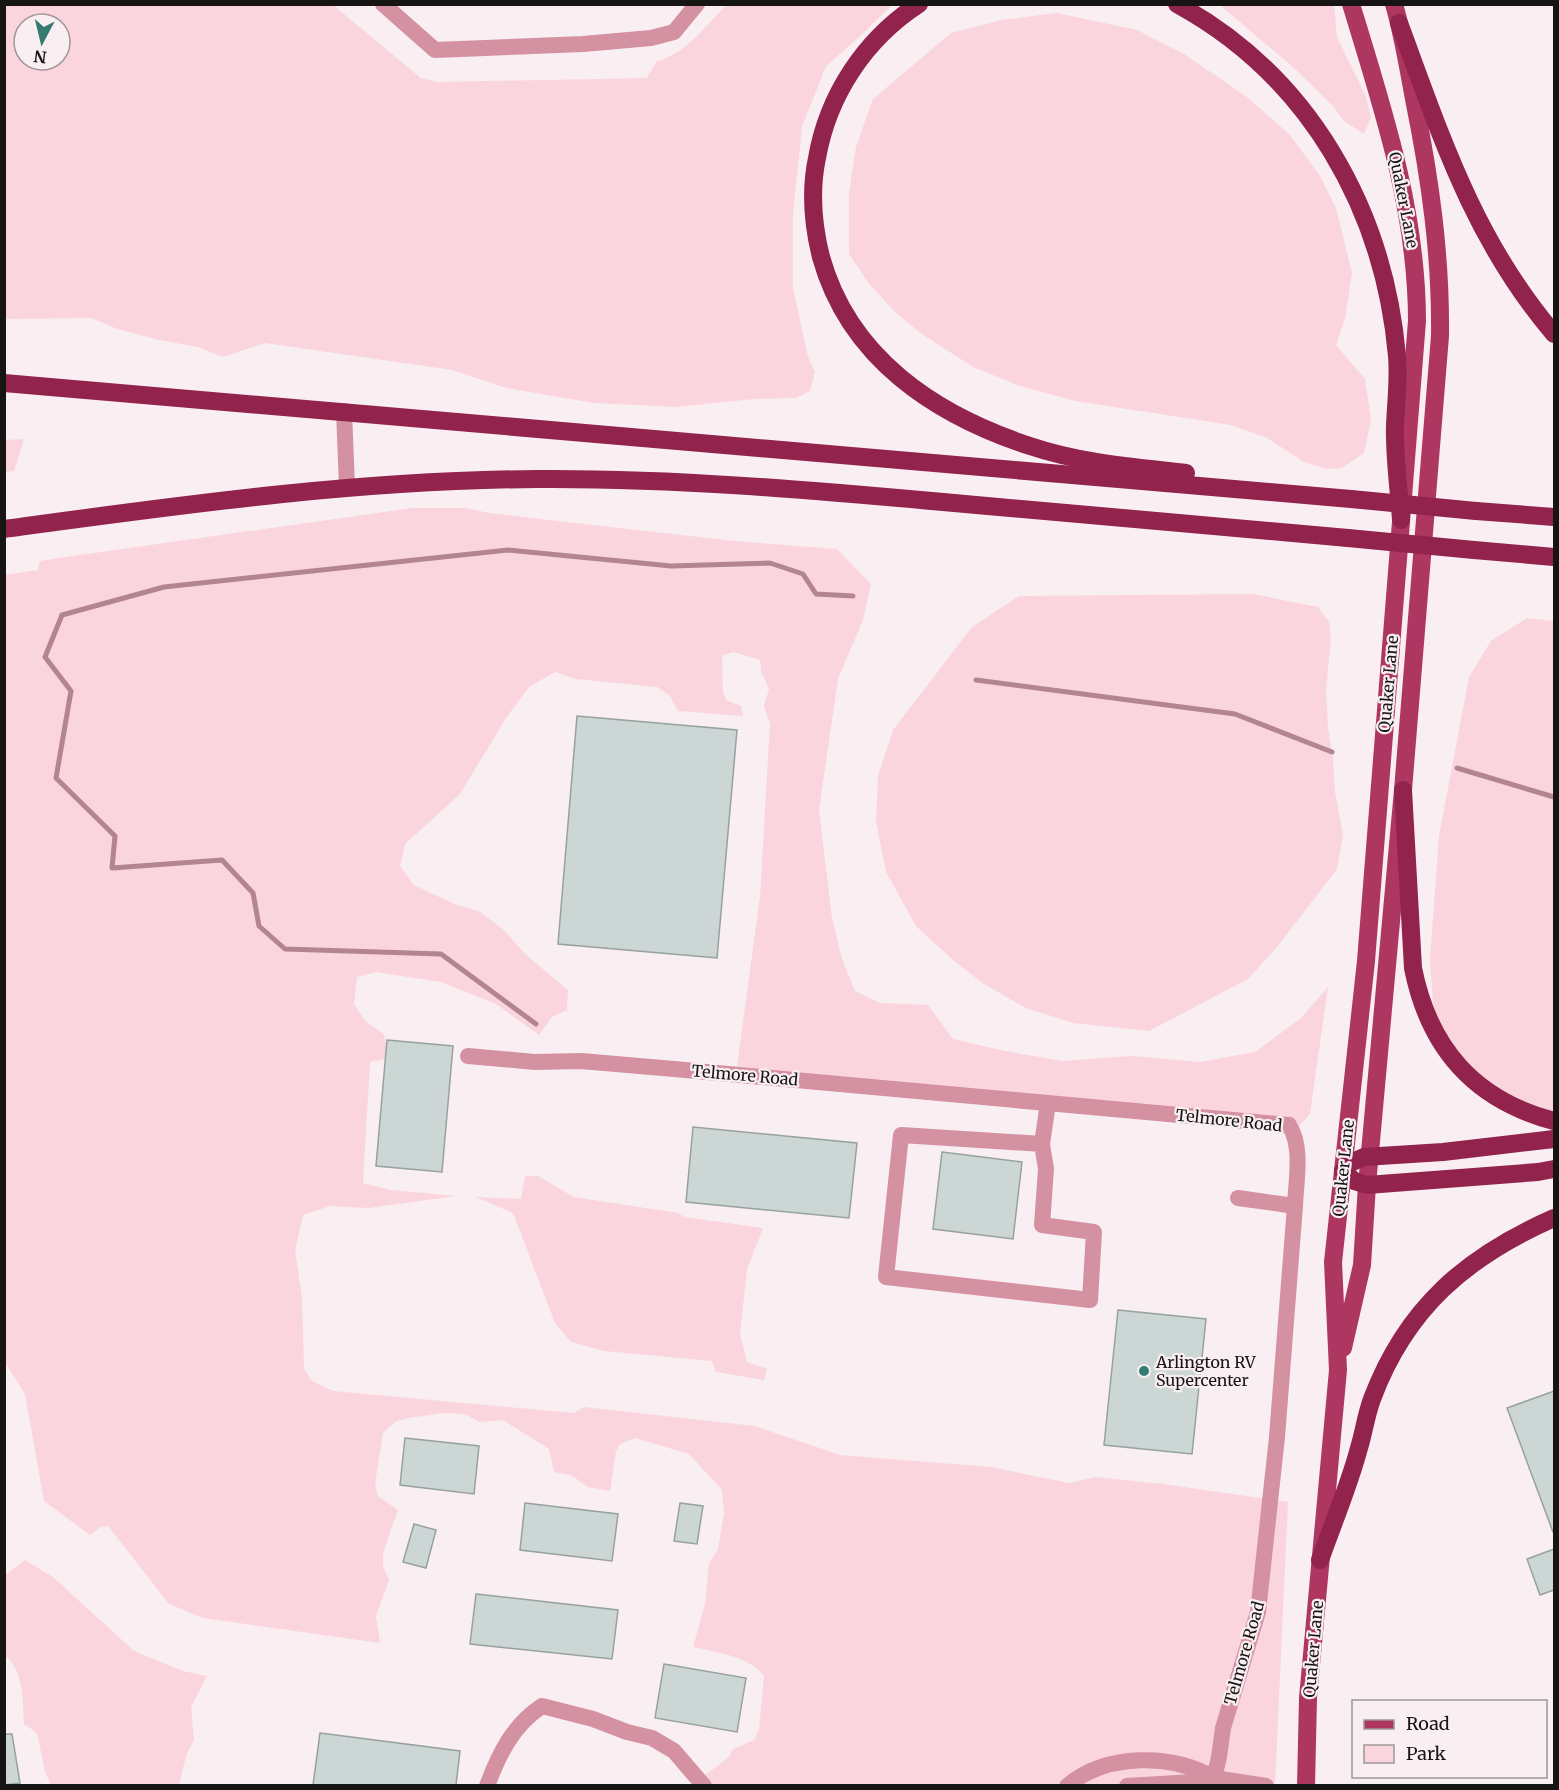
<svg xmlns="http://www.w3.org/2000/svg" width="1559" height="1790" viewBox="0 0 1559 1790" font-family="Merriweather,serif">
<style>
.green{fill:#fbd5dd;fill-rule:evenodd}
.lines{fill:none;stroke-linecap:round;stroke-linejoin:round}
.stream{stroke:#b2858f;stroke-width:5}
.building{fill:#ccd6d4;stroke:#97a1a0;stroke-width:1.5}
.minor{stroke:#d491a2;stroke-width:16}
.major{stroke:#ae3761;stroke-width:18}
.highway{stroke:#91234c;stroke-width:18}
.highway-bridge{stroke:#91234c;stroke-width:18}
.poi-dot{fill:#337a71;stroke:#f9eef1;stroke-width:2}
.labels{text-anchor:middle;stroke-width:4.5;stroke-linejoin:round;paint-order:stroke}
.street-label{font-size:16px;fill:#171414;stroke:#f9eef1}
.poi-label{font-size:16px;fill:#171414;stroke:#f9eef1;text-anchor:start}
</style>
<rect width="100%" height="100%" fill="#f9eef1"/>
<!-- green -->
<g class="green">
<path d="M4,5H333L421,78L437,82L647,78L656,62C686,53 705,27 726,5H892L856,40L826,66L802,127L793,214V288L808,357L815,372L810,391L796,398L753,399L676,407L594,403L506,388L452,370L265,343L223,357L198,347L159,340L117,329L91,318L5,319ZM24,24H60V60H24Z"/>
<path d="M1220,5H1334L1337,37L1366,97L1371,118L1364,134L1344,121L1333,106L1293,67Z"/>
<path d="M1057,13L1137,30L1184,54L1247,97L1290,135L1320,176L1336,208L1352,273L1345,319L1336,345L1365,379L1371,419L1364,453L1342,468L1326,469L1304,462L1267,438L1231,425L1075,401L1020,386L973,367L922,334L897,314L870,285L849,254V193L856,147L873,99L951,33L1001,20Z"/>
<path d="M24,439L14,471L5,472V440Z"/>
<path d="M412,508H466L489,513L734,541L837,549L871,584L863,620L838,679L819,810L832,918L842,959L855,991L880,1003L928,1005L953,1039L1005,1051L1063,1061L1132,1056L1200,1062L1255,1052L1300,1019L1328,987L1310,1114L1298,1127L736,1074L760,896L770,724L764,706L769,689L761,671L760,660L733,652L722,656L723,692L726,700L741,706L743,716L678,711L670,696L657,687L576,679L555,672L529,687L506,718L460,794L405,844L400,866L414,885L452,903L480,912L504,930L525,954L568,990L567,1010L552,1017L539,1035L496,1004L441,982L376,972L357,977L354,1004L365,1021L384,1034L388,1058L370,1062L363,1183L391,1190L456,1196L369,1208L330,1206L303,1215L295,1250L302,1298L304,1369L312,1381L333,1391L574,1413L584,1407L755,1426L840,1455L991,1467L1069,1483L1095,1477L1163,1484L1288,1502L1275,1785H704L701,1778L728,1758L733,1749L754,1740L759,1730L764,1676C748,1655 717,1653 693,1647L705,1604L709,1563L718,1549L724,1513L722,1490L689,1454L635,1438L620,1444L616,1451L610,1491L588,1487L571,1475L554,1472L549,1449L503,1420L479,1422L465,1414L443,1413L408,1418L395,1422L383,1433L375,1484L378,1496L398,1510L383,1553V1566L389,1580L376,1616L380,1643L203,1618L169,1604L108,1526L100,1527L90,1535L44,1501L25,1394L6,1364L4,1339V575L38,570L40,561L59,558Z"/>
<path d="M1253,594L1318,607L1329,622L1331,639L1326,690L1328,728L1333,759L1335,792L1343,835L1337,869L1277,947L1248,979L1149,1031L1073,1023L1026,1008L984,984L953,960L916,926L886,872L876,822L878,775L893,730L972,627L1019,596Z"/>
<path d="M1527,618L1554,621V1112L1527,1108L1470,1072L1434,1020L1430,959L1439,836L1469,677L1491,641Z"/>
<path d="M525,1176H538L574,1197L678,1213L684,1217L763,1228L747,1269L740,1334L747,1362L767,1369L764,1380L716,1372L712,1361L604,1351L571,1342L555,1323L513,1213L476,1197L521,1199Z"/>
<path d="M25,1560L53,1577L134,1651L183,1671L207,1676L191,1707L194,1740L186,1756L179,1785H51L45,1772L37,1733L24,1724C23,1702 24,1670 5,1656V1575Z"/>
</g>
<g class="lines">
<!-- stream -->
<g class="stream">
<path d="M976,680L1235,714L1332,752"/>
<path d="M1457,768L1554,797"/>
<path d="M536,1024L441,954L285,949L259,926L253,893L222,860L112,868L115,836L56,778L71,691L45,657L62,615L164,587L508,550L671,566L770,563L803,574L816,594L853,596"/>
</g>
</g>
<!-- building -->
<g class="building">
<path d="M577,716L737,730L717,958L558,944Z"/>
<path d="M387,1040L453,1046L442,1172L376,1166Z"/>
<path d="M693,1127L857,1143L849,1218L686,1202Z"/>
<path d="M942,1152L1022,1162L1013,1239L933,1229Z"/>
<path d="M1118,1310L1206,1319L1192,1454L1104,1445Z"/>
<path d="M1554,1391V1532H1553L1507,1408Z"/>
<path d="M405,1438L479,1446L474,1494L400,1485Z"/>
<path d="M525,1503L618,1514L612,1561L520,1550Z"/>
<path d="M680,1503L703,1506L697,1544L674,1541Z"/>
<path d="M414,1524L436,1530L426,1568L403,1562Z"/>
<path d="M1554,1549V1590L1540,1595L1527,1559Z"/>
<path d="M476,1594L618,1610L612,1659L470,1644Z"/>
<path d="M664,1664L746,1678L737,1732L655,1718Z"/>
<path d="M320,1733L460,1751L456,1785H313Z"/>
<path d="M4,1734H12L20,1783L4,1785Z"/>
</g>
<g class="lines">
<!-- minor -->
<g class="minor">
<path d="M383,4L435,50L583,44L651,38L674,32L697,4"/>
<path d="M344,411L347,487"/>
<path d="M468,1056L535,1062L581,1061L674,1069L1289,1125C1303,1147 1296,1180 1295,1206L1277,1437L1258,1612L1223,1728L1219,1757L1214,1778"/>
<path d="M1042,1144L1046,1169L1042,1225L1094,1232L1090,1300L886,1277L901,1135L1042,1144L1048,1103"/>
<path d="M1238,1198L1295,1206"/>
<path d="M487,1786C499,1754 513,1725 542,1706L593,1719L627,1732L652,1738L674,1751L704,1786"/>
<path d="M1067,1786C1106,1753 1172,1753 1214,1778"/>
<path d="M1127,1786L1193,1782L1214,1778L1266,1786"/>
</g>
<!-- major -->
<g class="major">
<path d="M1343,1348L1362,1265L1367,1185L1403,790L1440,336C1441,255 1430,178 1414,99C1408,67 1403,35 1394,4"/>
<path d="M1306,1786L1308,1698L1338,1370L1333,1262L1366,961L1417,321C1417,211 1383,109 1351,4"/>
</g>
<!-- highway -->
<g class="highway">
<path d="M919,4C865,39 828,95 817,158C810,191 813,225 821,257C849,358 935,415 1030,446C1080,463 1134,467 1186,473"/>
<path d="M1177,4C1309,76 1384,209 1397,356C1399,380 1396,402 1395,425C1394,456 1399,489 1401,520"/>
<path d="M1399,23C1441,136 1474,240 1554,334"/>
<path d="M4,383L1351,499"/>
<path d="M1476,511L1554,517"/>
<path d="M4,529C181,505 358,480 537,479C673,478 808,490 943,502C1078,514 1213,526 1348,538"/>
<path d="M1474,550L1554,557"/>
<path d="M1403,790L1413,968C1429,1049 1475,1100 1554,1121"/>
<path d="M1554,1139L1443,1152L1364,1157L1350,1163L1343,1171L1354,1181L1367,1185L1538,1172L1554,1169"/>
<path d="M1320,1560C1333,1523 1349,1486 1359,1448C1364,1432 1366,1415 1372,1399C1406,1308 1467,1256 1554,1218"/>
</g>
<!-- highway-bridge -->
<g class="highway-bridge">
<path d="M1351,499L1476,511"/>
<path d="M1348,538L1474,550"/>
</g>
</g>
<!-- markers -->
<circle class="poi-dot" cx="1144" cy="1371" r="6"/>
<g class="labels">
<!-- street labels -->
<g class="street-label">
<text transform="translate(1404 200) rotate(79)" y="6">Quaker Lane</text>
<text transform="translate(1388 684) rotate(-85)" y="6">Quaker Lane</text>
<text transform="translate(745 1075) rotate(5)" y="6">Telmore Road</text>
<text transform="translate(1229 1120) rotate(6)" y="6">Telmore Road</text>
<text transform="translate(1343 1168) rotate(-84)" y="6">Quaker Lane</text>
<text transform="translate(1313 1649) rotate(-85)" y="6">Quaker Lane</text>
<text transform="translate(1244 1653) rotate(-74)" y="6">Telmore Road</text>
</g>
<!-- poi labels -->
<g class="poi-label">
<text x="1156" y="1368">Arlington RV<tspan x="1156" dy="18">Supercenter</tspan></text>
</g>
</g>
<!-- border -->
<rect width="1559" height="1790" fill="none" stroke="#171414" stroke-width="12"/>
<!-- legend -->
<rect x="1352" y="1700" width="195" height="78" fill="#f9eef1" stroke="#9f9799" stroke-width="1.5"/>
<rect x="1364" y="1720" width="30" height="9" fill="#ae3761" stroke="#9f9799" stroke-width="1.5"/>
<text x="1406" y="1730" font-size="18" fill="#171414">Road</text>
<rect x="1364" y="1745" width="30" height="18" fill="#fbd5dd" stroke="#9f9799" stroke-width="1.5"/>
<text x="1406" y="1760" font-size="18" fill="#171414">Park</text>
<!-- north arrow -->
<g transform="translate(42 42) rotate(187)"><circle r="28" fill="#f9eef1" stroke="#9f9799" stroke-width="1.5"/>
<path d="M0-4.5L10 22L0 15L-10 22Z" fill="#337a71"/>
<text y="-9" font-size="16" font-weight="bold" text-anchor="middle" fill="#171414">N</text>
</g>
</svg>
